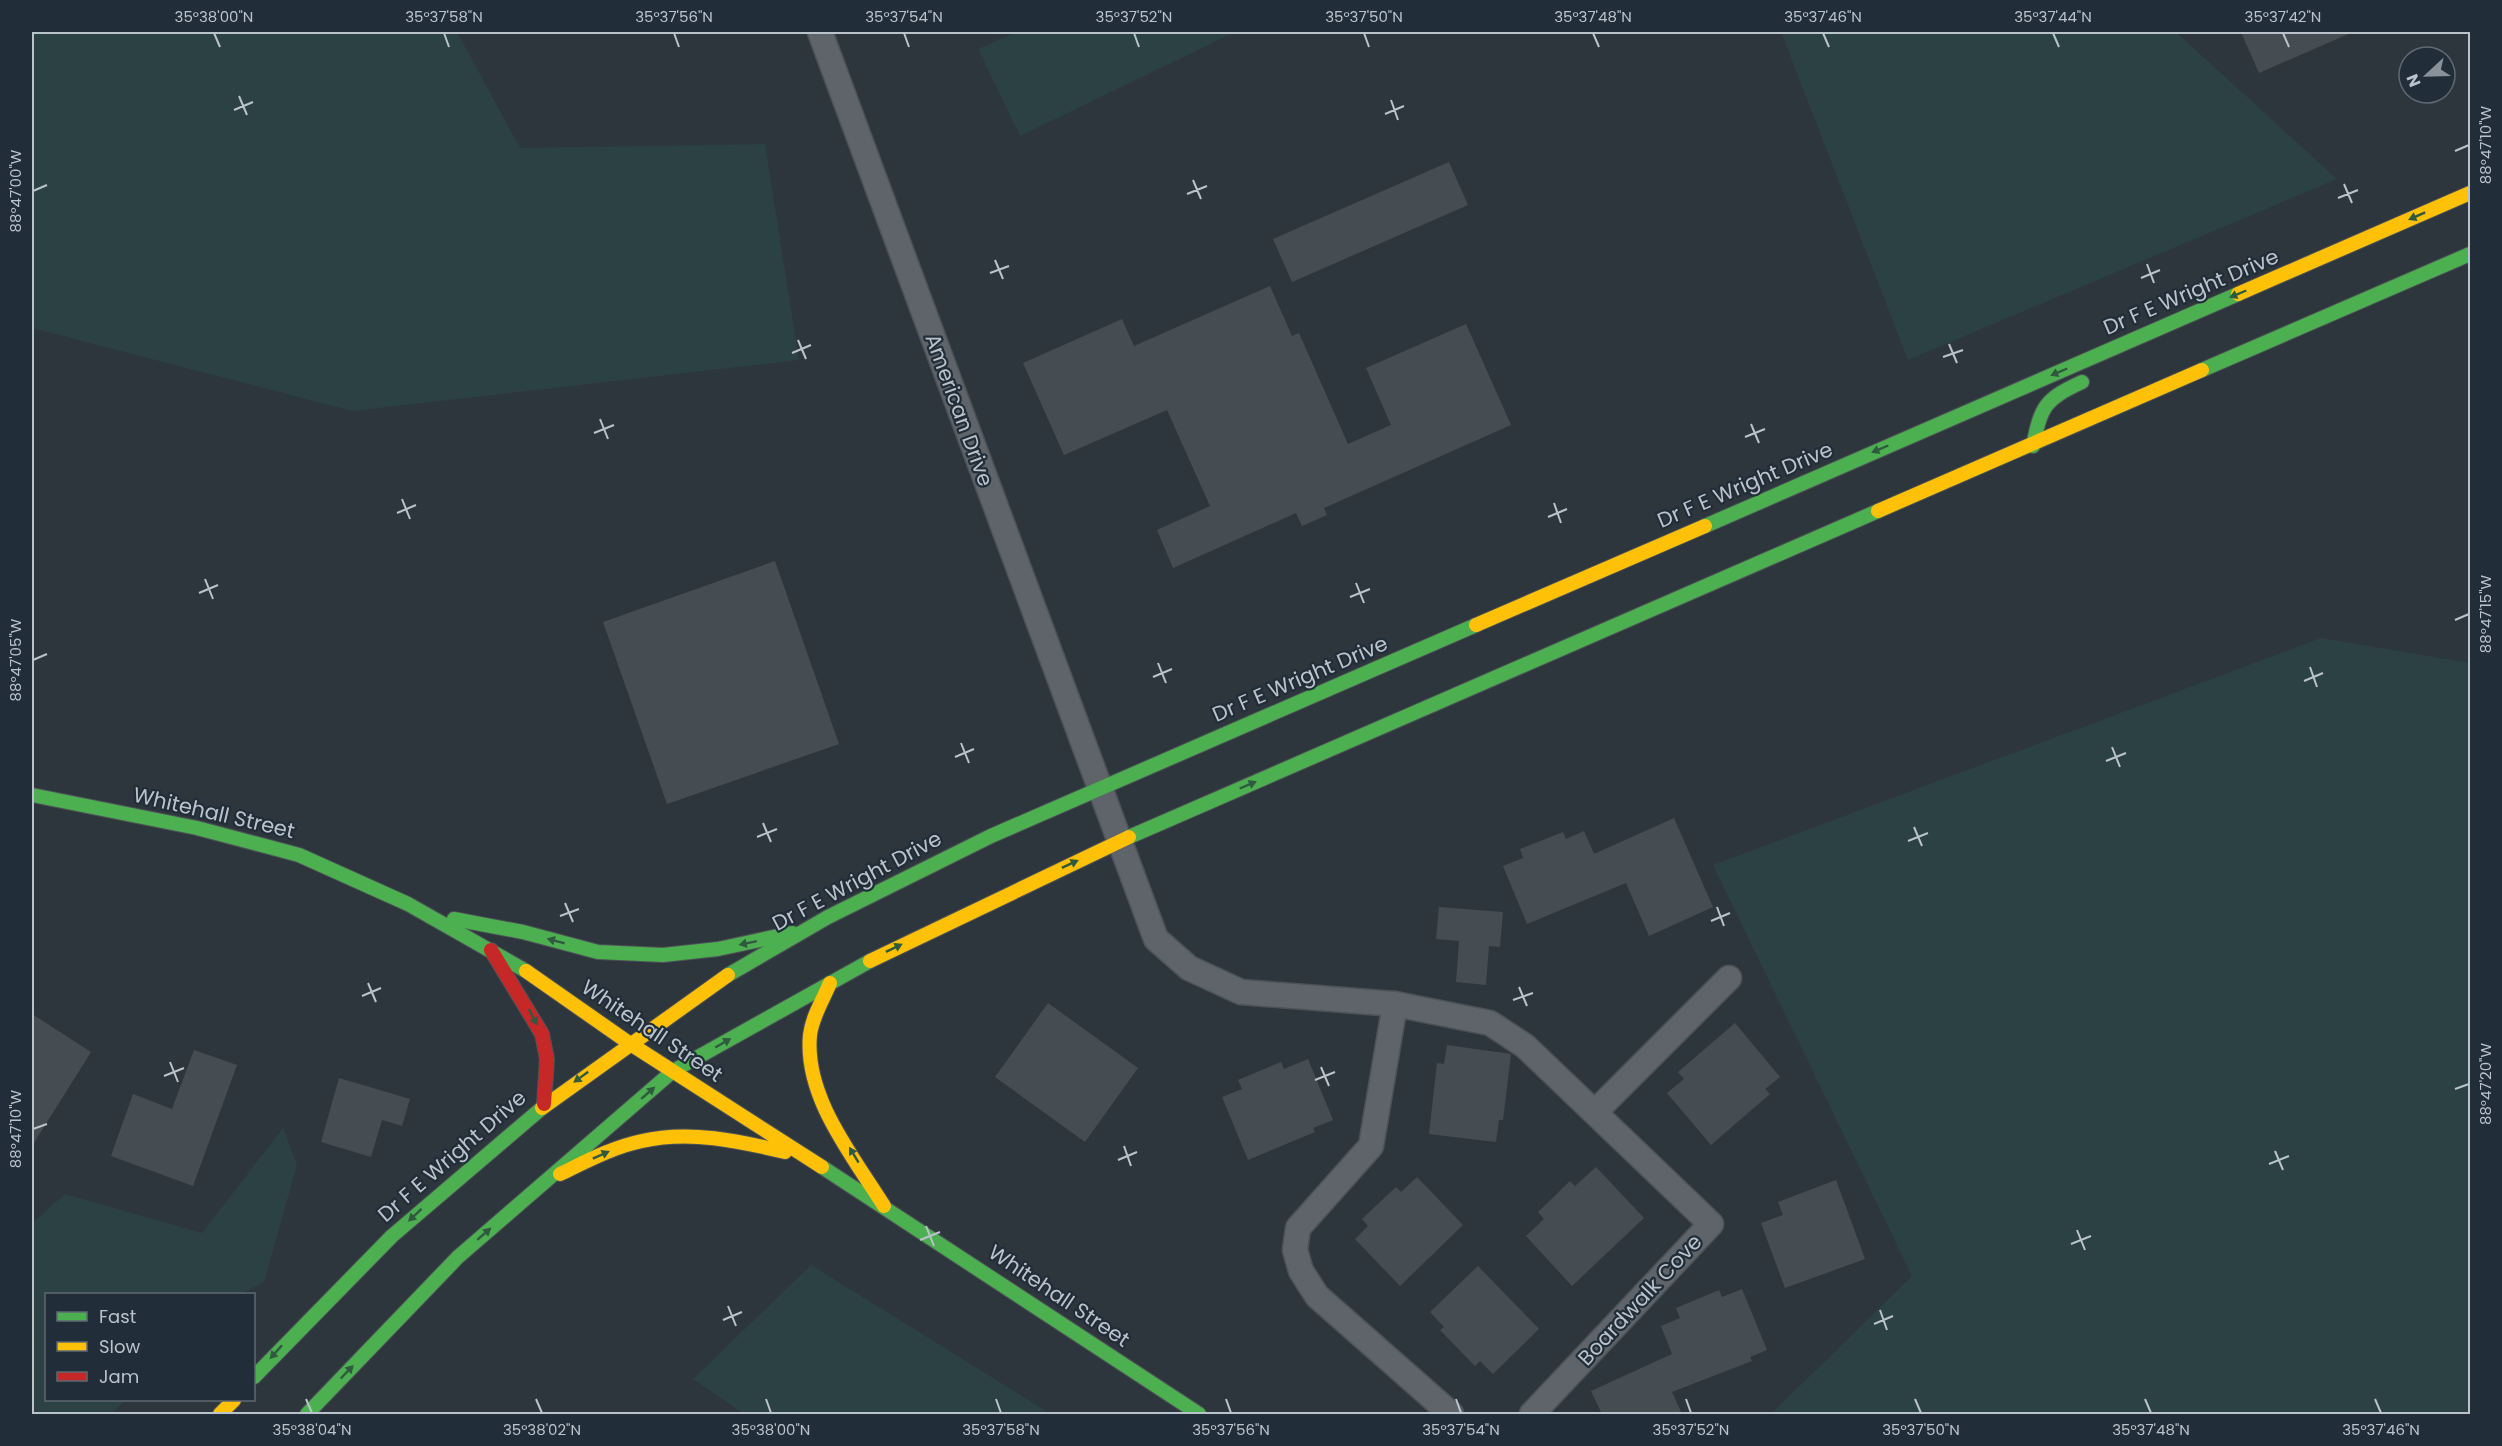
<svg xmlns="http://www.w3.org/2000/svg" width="2502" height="1446" viewBox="0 0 2502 1446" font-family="Poppins,sans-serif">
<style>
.green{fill:#2b4143}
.building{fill:#464d52}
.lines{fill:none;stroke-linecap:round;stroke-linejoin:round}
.street-casing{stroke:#4d5257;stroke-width:27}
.fast-casing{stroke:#4d5257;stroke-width:16}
.slow-casing{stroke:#4d5257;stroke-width:16}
.jam-casing{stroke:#4d5257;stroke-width:16}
.street{stroke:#5e646a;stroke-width:24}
.fast{stroke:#4caf50;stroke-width:14}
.slow{stroke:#ffc107;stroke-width:14}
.jam{stroke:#c62828;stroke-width:14}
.oneway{fill:#305a40}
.ticks{fill:none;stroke:#bac3cc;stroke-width:2}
.labels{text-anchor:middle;stroke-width:4.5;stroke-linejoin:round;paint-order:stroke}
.street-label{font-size:21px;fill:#bac3cc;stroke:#212d38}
.neatline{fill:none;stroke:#bac3cc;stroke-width:2}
.ticks-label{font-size:15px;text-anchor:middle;fill:#bac3cc}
</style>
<rect width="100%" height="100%" fill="#2e363d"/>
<!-- green -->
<g class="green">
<path d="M32,32H457L520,148L765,144L799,360L352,411L32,328Z"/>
<path d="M1016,32H1235L1020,136L978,49Z"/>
<path d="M1781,32H2176L2337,179L1908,360Z"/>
<path d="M2321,638L2470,663V1414H1771L1912,1276L1713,865Z"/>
<path d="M283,1128L297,1165L264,1282L241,1294H46V1400H125L112,1414H32V1223L65,1194L202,1233Z"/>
<path d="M811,1265L1051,1414H744L693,1379Z"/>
</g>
<!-- building -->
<g class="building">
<path d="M2241,32H2353L2259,73Z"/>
<path d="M1449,162L1468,205L1292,282L1273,239Z"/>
<path d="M1270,286L1292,336L1299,333L1348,444L1391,425L1366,368L1466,324L1511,425L1324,508L1327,515L1302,526L1296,513L1173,568L1157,530L1210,506L1167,410L1064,455L1023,363L1122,319L1134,346Z"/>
<path d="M775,561L839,744L667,804L603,622Z"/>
<path d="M1674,818L1713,907L1649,936L1626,883L1527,924L1503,866L1523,858L1520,849L1563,832L1566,839L1584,831L1594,854Z"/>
<path d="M1439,907L1503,912L1500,947L1489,946L1486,985L1456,982L1459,941L1436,939Z"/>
<path d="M1048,1003L1138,1068L1085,1142L995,1077Z"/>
<path d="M32,1014L91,1052L32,1146Z"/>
<path d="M1735,1023L1780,1077L1765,1089L1770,1094L1711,1145L1667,1093L1684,1079L1678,1072Z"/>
<path d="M1447,1045L1511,1054L1503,1120H1499L1496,1142L1429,1134L1437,1063L1444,1064Z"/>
<path d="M194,1050L237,1065L193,1186L111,1156L133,1094L172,1109Z"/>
<path d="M1308,1059L1333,1120L1313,1128L1315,1132L1248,1160L1222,1097L1242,1089L1238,1080L1281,1062L1284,1069Z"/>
<path d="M339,1078L410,1099L402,1126L382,1120L371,1157L321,1142Z"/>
<path d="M1596,1167L1644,1218L1572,1286L1526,1236L1544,1219L1538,1212L1570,1181L1575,1186Z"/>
<path d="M1417,1177L1463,1225L1400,1286L1355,1239L1368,1226L1362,1219L1396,1187L1401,1192Z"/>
<path d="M1836,1180L1865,1259L1785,1288L1761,1223L1783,1215L1778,1202Z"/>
<path d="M1478,1266L1539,1329L1493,1374L1480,1361L1475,1366L1440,1330L1444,1327L1430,1312Z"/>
<path d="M1742,1289L1767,1350L1750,1357L1752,1361L1672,1392L1682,1414H1602L1591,1391L1672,1354L1661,1326L1680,1318L1676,1308L1719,1290L1722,1297Z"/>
</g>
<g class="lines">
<defs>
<g id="street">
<path d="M820,32L1156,939L1189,968L1241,992L1395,1004L1490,1023L1525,1046L1711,1224L1532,1414"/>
<path d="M1395,1004L1371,1146L1298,1228L1295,1250L1301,1271L1317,1296L1451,1414"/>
<path d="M1595,1112L1729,978"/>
</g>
<g id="fast">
<path d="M2202,370L2470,254"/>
<path d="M2033,446C2041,406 2045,399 2082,382"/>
<path d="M1705,526L2238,294"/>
<path d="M32,795L197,828L299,855L408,904L526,971"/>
<path d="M1129,837L1878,511"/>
<path d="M454,919L523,932L598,952L663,955L718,949L792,933"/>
<path d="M728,975L828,917L991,836L1476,625"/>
<path d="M822,1167L1199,1414"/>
<path d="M254,1377L392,1236L542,1108"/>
<path d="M307,1414L458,1257L673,1071L870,961"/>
</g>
<g id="slow">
<path d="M2238,294L2470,193"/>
<path d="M1878,511L2202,370"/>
<path d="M1476,625L1705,526"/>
<path d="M870,961L1129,837"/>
<path d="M526,971L629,1043"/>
<path d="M830,983C823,1000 812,1017 810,1035C804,1097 853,1156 884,1206"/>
<path d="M629,1043L822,1167"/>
<path d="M542,1108L728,975"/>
<path d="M560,1174C587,1161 613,1147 642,1141C689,1130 739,1141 785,1152"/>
<path d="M220,1414L234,1400"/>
</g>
<path id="jam" d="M491,950L542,1034L547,1059L544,1104"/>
</defs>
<!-- street casing -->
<use href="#street" class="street-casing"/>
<!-- fast casing -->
<use href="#fast" class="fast-casing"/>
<!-- slow casing -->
<use href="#slow" class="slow-casing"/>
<!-- jam casing -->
<use href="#jam" class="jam-casing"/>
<!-- street -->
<use href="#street" class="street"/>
<!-- fast -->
<use href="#fast" class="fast"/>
<!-- slow -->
<use href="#slow" class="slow"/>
<!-- jam -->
<use href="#jam" class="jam"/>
</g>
<!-- one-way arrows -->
<defs><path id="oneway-solid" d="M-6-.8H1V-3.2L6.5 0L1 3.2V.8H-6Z" transform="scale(1.5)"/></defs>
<g class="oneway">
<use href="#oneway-solid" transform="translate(2417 216) rotate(156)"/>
<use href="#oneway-solid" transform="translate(2238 294) rotate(157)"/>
<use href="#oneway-solid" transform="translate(2059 372) rotate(157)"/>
<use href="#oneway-solid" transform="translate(1880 449) rotate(157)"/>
<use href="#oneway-solid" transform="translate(1248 785) rotate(-23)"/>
<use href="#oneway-solid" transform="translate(1070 864) rotate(-25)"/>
<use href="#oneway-solid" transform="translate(556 941) rotate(-165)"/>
<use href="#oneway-solid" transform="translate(748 943) rotate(168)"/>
<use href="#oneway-solid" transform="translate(894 948) rotate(-26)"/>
<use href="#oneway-solid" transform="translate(533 1017) rotate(62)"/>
<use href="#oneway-solid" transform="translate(723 1043) rotate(-30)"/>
<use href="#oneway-solid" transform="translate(581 1077) rotate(144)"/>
<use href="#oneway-solid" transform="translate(648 1093) rotate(-41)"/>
<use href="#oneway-solid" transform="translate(601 1155) rotate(-24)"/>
<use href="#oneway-solid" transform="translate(854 1155) rotate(-121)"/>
<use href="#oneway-solid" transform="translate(415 1215) rotate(137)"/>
<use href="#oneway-solid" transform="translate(484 1234) rotate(-41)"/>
<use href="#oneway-solid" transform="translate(276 1352) rotate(132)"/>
<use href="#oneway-solid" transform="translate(347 1372) rotate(-46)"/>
</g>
<!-- ticks -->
<path class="ticks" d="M214,33L220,47M444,33L449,47M674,33L679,47M904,33L909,47M1134,33L1139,47M1364,33L1369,47M1593,33L1599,47M1823,33L1829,47M2053,33L2059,47M2283,33L2289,47M239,96L247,115M1391,100L1398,120M234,110L253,102M1385,114L1404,106M2455,151L2469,145M1193,180L1201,199M2344,184L2352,203M33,191L47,185M1187,194L1207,186M2338,198L2358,190M995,260L1003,279M2147,264L2154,283M990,273L1009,266M2141,278L2160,270M798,340L806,359M1949,344L1957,363M792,353L811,345M1943,357L1963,350M600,419L608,439M1751,424L1759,443M594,433L614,425M1745,437L1765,429M402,499L410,519M1554,503L1561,523M397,513L416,505M1548,517L1567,509M205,579L213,599M1356,583L1364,603M199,593L218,585M1350,597L1370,589M2455,620L2469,614M33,660L47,654M1158,663L1166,683M2310,667L2317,687M1153,677L1172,669M2304,681L2323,673M961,743L969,763M2112,747L2120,767M955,757L974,749M2106,761L2126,753M763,823L771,842M1914,827L1922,846M757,837L777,829M1908,841L1928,833M565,903L573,922M1717,907L1724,926M560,916L579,909M1711,921L1730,913M368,983L376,1002M1519,987L1527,1006M362,996L381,988M1513,1000L1533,993M170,1062L178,1082M1321,1067L1329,1086M164,1076L184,1068M1315,1080L1335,1072M2455,1089L2469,1084M33,1129L47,1124M1124,1146L1131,1166M2275,1151L2283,1170M1118,1160L1137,1152M2269,1164L2289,1156M926,1226L934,1246M2077,1230L2085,1250M920,1240L940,1232M2071,1244L2091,1236M728,1306L736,1326M1880,1310L1887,1330M723,1320L742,1312M1874,1324L1893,1316M306,1399L312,1413M536,1399L542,1413M766,1399L771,1413M996,1399L1001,1413M1226,1399L1231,1413M1456,1399L1461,1413M1686,1399L1691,1413M1915,1399L1921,1413M2145,1399L2151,1413M2375,1399L2381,1413"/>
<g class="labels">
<!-- street labels -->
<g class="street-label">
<text transform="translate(2191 292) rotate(-23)" y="7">Dr F E Wright Drive</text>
<text transform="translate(959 410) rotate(70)" y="7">American Drive</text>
<text transform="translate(1745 485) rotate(-23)" y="7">Dr F E Wright Drive</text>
<text transform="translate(1300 679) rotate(-23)" y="7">Dr F E Wright Drive</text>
<text transform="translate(214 813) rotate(13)" y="7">Whitehall Street</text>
<text transform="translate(857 881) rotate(-28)" y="7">Dr F E Wright Drive</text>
<text transform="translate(652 1031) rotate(34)" y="7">Whitehall Street</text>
<text transform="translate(452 1156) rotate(-41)" y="7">Dr F E Wright Drive</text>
<text transform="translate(1059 1296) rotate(34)" y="7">Whitehall Street</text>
<text transform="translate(1640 1300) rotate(-47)" y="7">Boardwalk Cove</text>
</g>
</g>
<!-- border -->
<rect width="2502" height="1446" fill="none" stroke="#212d38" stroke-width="66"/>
<!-- legend -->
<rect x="45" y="1293" width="210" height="108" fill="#212d38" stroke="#5e6973" stroke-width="1.5"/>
<rect x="57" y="1312" width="30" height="9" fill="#4caf50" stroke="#5e6973" stroke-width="1.5"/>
<text x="99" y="1323" font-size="18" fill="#bac3cc">Fast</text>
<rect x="57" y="1342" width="30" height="9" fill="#ffc107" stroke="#5e6973" stroke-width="1.5"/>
<text x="99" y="1353" font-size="18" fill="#bac3cc">Slow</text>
<rect x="57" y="1372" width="30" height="9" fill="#c62828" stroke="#5e6973" stroke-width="1.5"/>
<text x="99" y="1383" font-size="18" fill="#bac3cc">Jam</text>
<!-- north arrow -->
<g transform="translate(2427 75) rotate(248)"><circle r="28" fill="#212d38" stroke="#5e6973" stroke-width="1.5"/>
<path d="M0-4.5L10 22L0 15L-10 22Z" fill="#89929a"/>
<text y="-9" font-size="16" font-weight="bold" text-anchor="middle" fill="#bac3cc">N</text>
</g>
<rect x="33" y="33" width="2436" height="1380" class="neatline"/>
<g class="ticks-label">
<text x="214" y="22">35°38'00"N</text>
<text x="444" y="22">35°37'58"N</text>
<text x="674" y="22">35°37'56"N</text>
<text x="904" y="22">35°37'54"N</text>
<text x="1134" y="22">35°37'52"N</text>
<text x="1364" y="22">35°37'50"N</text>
<text x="1593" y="22">35°37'48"N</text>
<text x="1823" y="22">35°37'46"N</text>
<text x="2053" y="22">35°37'44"N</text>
<text x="2283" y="22">35°37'42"N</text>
<text transform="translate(2486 145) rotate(-90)" y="5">88°47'10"W</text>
<text transform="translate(16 191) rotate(-90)" y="5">88°47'00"W</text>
<text transform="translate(2486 614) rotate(-90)" y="5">88°47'15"W</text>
<text transform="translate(16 660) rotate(-90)" y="5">88°47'05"W</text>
<text transform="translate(2486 1084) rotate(-90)" y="5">88°47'20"W</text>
<text transform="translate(16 1129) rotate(-90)" y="5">88°47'10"W</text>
<text x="312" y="1435">35°38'04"N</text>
<text x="542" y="1435">35°38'02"N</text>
<text x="771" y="1435">35°38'00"N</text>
<text x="1001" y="1435">35°37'58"N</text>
<text x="1231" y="1435">35°37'56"N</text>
<text x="1461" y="1435">35°37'54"N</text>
<text x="1691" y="1435">35°37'52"N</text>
<text x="1921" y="1435">35°37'50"N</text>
<text x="2151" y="1435">35°37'48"N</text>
<text x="2381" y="1435">35°37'46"N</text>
</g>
</svg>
